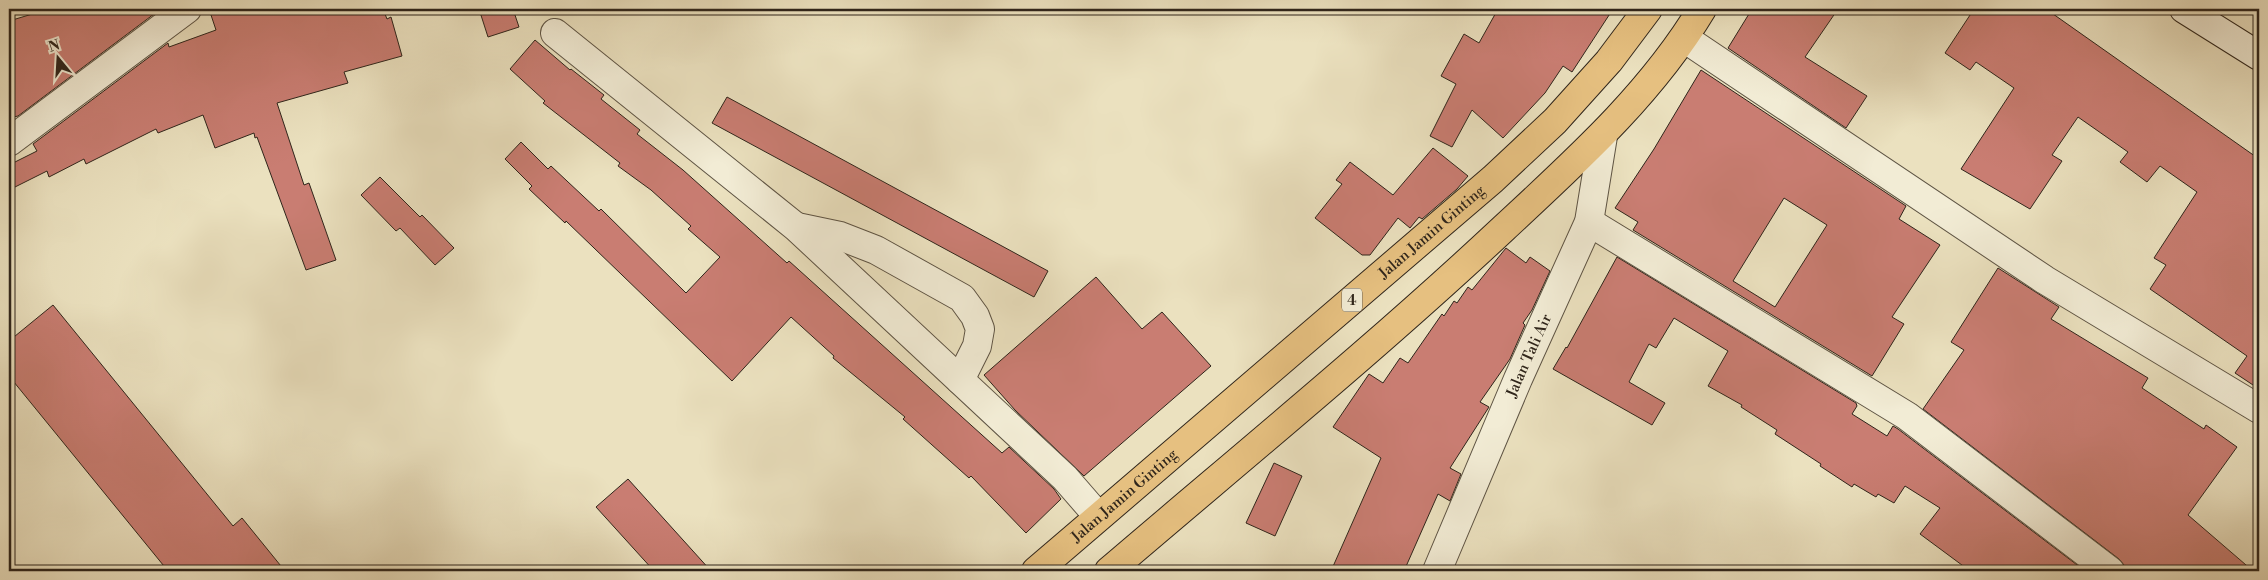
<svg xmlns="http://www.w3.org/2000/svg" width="2268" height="580" viewBox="0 0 2268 580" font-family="'Libre Bodoni',serif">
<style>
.building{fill:#c97d72;stroke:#2f251b;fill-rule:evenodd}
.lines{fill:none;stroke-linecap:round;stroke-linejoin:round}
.street-casing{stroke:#5e5444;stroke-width:30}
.secondary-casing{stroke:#2f251b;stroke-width:30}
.highway-casing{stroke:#2f251b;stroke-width:30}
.street{stroke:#f2ecd5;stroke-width:28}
.secondary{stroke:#f2ecd5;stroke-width:28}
.highway{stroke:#e6c080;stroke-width:28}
.labels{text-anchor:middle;stroke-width:4;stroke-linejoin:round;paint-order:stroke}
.shield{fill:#f2ecd5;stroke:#6a6153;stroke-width:1}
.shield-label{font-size:14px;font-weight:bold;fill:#2f251b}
.street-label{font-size:15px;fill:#2f251b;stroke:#f2ecd5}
</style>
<rect width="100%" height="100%" fill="#ebe1bf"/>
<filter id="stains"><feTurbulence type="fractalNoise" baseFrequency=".004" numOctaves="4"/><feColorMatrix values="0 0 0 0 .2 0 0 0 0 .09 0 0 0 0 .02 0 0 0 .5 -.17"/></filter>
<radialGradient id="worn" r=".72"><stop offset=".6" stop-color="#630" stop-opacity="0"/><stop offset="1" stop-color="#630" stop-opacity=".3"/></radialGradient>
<!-- building -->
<g class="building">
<path d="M49,9H157L158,11L18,116L9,118V21Z"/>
<path d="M209,9H383L387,19L391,17L402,56L344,72L348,83L277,103L304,185L309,183L336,260L306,270L257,137L255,138L254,133L215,148L203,115L158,133L156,129L86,164L84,159L49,177L47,171L9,190V165L37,151L33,144L168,43L169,47L216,30Z"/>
<path d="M479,9H513L519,27L488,37Z"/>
<path d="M1498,9H1613L1572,72L1563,66L1545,93L1503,138L1472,110L1452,147L1430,136L1456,84L1441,76L1464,34L1479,43Z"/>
<path d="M1752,9H1838L1805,57L1867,96L1846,128L1728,48Z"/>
<path d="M1974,9H2046L2259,159V389L2235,373L2247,356L2150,289L2166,265L2154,258L2197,192L2160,166L2147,182L2120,162L2128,152L2078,117L2052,155L2062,161L2030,209L1961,169L2014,88L1976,62L1970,70L1945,53Z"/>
<path d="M535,40L570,70L571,69L604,95L601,99L640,130L637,134L683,170L787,263L789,261L1002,453L1009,447L1054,489L1061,499L1026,533L971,476L969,478L903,419L905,417L833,358L834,356L791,317L732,381L566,221L565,223L529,189L532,186L505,159L521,142L548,169L551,166L599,211L601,209L686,293L720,257L688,229L691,226L651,190L618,166L620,163L543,103L545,101L510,69Z"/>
<path d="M1701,70L1906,206L1899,219L1940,245L1892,317L1904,324L1872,376L1633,230L1638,222L1615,208L1654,149ZM1784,198L1827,225L1775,307L1733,281Z"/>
<path d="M727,97L1048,271L1034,297L712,123Z"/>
<path d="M1433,148L1468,176L1457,189L1422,219L1419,217L1410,228L1398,218L1370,255H1362L1315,218L1342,184L1336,180L1350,162L1393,195Z"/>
<path d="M380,177L420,217L422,215L454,248L435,265L400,228L396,231L361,195Z"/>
<path d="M1506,248L1526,263L1530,257L1550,271L1532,310L1523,323L1525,325L1510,359L1480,402L1489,407L1450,468L1461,474L1450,501L1438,494L1404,571H1331L1381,458L1333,427L1369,374L1383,383L1400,358L1408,363L1442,314L1444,316L1454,301L1457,303L1468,287L1472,290Z"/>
<path d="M1617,257L1856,403L1857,406L1852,414L1887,436L1893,426L1898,429L2085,571H1970L1920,534L1940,508L1905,486L1894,503L1878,494L1876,497L1854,484L1852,487L1820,466L1821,464L1775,434L1777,430L1741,407L1742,405L1708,386L1728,351L1674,318L1656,348L1649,344L1629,382L1665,403L1652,425L1553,369L1566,347L1567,348Z"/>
<path d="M1998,268L2059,307L2051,319L2148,378L2142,388L2204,429L2206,425L2237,447L2188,515L2253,571H2125L2124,565L2119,559L1923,409L1964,350L1951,342Z"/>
<path d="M1096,277L1142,329L1162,312L1211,366L1084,476L1015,410L984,375Z"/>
<path d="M53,305L233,526L242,518L285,571H168L9,376V341Z"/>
<path d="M1274,463L1302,476L1275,536L1246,523Z"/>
<path d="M628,479L711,571H654L596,507Z"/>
</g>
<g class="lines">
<defs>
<g id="street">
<path d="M555,33L796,227L1065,478L1098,516"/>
<path d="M1684,38L2045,280L2259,409"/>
<path d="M9,142L187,9"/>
<path d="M1589,222L1907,416L2110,571"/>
<path d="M797,227L840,236L876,250L962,298L975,316L980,329L977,346L960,380"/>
<path id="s1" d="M1437,571L1518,379L1589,222L1603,136"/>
</g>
<path id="secondary" d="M2184,9L2259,56"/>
<g id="highway">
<path id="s2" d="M1036,571L1493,179L1555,121L1609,61L1648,9"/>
<path d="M1109,571C1241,458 1377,347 1504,228C1576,161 1651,94 1702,9"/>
</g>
</defs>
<!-- street casing -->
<use href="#street" class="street-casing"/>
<!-- secondary casing -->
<use href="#secondary" class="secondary-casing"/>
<!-- highway casing -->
<use href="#highway" class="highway-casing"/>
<!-- street -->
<use href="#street" class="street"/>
<!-- secondary -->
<use href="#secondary" class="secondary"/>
<!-- highway -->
<use href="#highway" class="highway"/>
</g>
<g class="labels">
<!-- shield labels -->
<rect class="shield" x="1342" y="288.5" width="20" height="23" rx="4"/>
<g class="shield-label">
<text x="1352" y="305">4</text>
</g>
<!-- street labels -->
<g class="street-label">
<text dy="5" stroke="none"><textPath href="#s2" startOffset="521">Jalan Jamin Ginting</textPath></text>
<text dy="5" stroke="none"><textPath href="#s1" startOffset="234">Jalan Tali Air</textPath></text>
<text dy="5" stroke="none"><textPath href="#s2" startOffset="116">Jalan Jamin Ginting</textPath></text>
</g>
</g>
<!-- margin -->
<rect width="2268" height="580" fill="none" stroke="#ebe1bf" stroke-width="30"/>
<rect x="10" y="10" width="2248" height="560" fill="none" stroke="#2f251b" stroke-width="2.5"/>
<rect x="15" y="15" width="2238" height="550" fill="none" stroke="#2f251b"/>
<!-- north arrow -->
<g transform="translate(58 58) rotate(342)" stroke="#f2ecd5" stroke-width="4" paint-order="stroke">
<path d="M0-4L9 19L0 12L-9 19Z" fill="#2f251b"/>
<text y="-8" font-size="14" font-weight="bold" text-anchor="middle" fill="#2f251b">N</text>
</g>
<rect width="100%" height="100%" filter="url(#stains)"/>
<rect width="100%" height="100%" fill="url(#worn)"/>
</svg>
